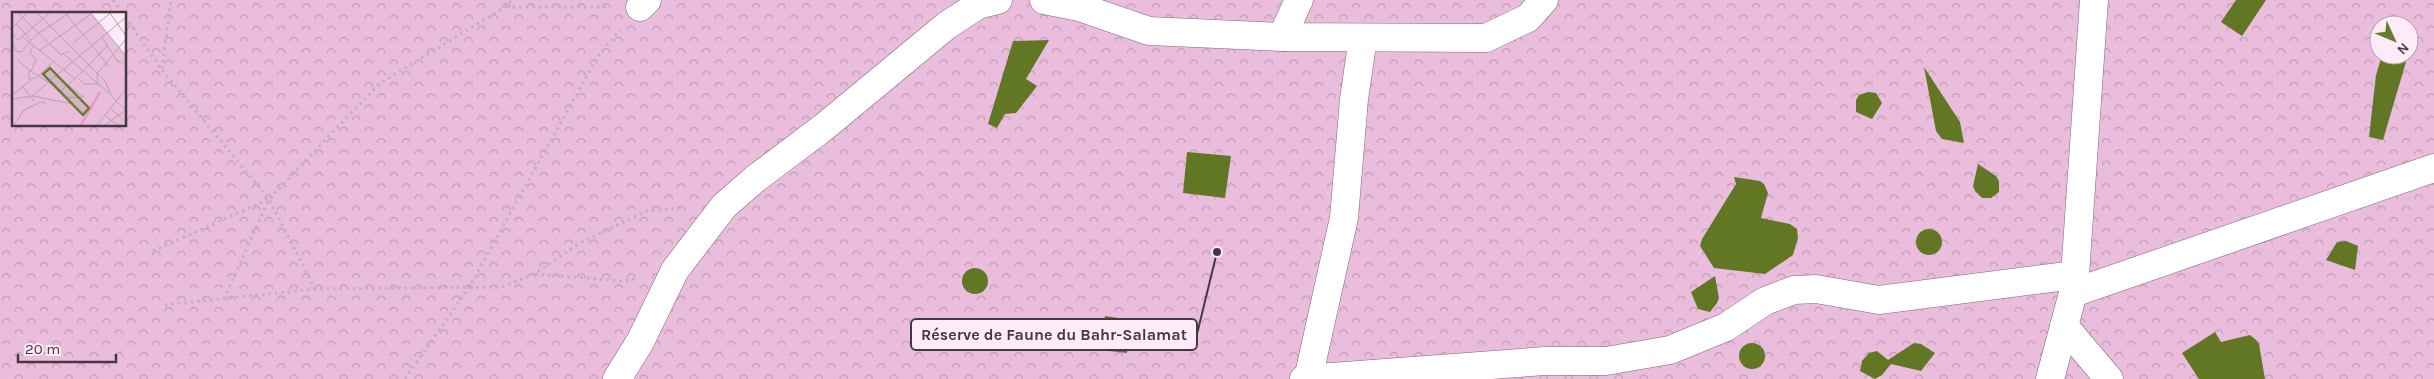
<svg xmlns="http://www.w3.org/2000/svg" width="2434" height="379" viewBox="0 0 2434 379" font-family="Karla,sans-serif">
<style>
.park{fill:url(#park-crowns);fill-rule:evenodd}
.building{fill:#617723}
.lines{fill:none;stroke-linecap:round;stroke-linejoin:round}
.minor-casing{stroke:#7f6677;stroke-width:29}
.path{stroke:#c2b2bd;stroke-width:3;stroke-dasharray:2.5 4;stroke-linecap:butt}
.minor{stroke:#fff;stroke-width:28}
.inset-river{fill:none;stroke:#e399ce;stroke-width:2.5}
.inset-road{fill:none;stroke:#b3a4ae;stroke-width:1}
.view{fill:#677c2d;fill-opacity:0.15;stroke:#677c2d;stroke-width:2.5}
.inset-edge{fill:none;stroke:#443940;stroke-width:2.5}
.leader{fill:none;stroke:#443940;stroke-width:2}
.callout-dot{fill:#443940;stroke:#fdebf7;stroke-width:2}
.callout{fill:#fdebf7;stroke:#443940;stroke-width:2}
.callout-label{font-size:16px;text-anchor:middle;font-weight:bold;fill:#443940}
</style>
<defs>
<pattern id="park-crowns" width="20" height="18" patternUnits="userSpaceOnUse" patternTransform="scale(1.25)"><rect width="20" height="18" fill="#ebbddd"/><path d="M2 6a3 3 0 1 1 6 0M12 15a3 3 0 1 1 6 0" fill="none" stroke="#c09bb5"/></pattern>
</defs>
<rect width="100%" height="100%" fill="#fdebf7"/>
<!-- park -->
<path class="park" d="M0,0H2434V379H0ZM14,14H125V125H14ZM2379,25H2409V55H2379Z"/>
<!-- building -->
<g class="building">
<path d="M2236,0H2266L2242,36L2221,22Z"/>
<path d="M1049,40L1026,79L1037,86L1016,113L1005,114L997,128L988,124L1013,41Z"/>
<path d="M2382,55H2408L2383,140L2369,137L2376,75Z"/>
<path d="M1924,67L1960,122L1964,143L1942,139L1936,131Z"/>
<path d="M1868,92L1876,93L1882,103L1872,119L1856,112V100L1859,95Z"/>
<path d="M1187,152L1231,156L1225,198L1183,193Z"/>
<path d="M1978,164L1996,176L1999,181V192L1991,198H1982L1975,191L1973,186Z"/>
<path d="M1734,177L1760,181L1764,184L1768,193L1761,218L1790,224L1797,229L1798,238L1793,255L1765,274L1714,268L1700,246L1702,239L1736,184Z"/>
<circle cx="1929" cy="242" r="13"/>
<path d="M2346,241L2358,246L2355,270L2326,260L2337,242Z"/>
<circle cx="975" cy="281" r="13"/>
<path d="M1715,276L1719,298L1717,303L1710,312L1698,309L1691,292Z"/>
<path d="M1105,316L1131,320L1127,353L1100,350Z"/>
<path d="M2215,332L2221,342L2250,335L2256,340L2259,344L2265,379H2199L2182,353Z"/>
<circle cx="1752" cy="356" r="13"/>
<path d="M1914,343L1921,344L1935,353L1921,371L1891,364L1882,375L1875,379L1860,371L1862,361L1869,353L1877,351L1888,360Z"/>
</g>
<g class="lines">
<defs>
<g id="minor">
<path d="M1044,0L1079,7L1149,31L1282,37L1486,38L1528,18L1544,0"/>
<path d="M640,7L647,0"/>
<path d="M1282,37L1299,0"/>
<path d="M2073,293L2434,168"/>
<path d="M2064,326L2109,379"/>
<path d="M617,379L640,342L675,270L724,206L755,179L824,127L946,26L978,5L998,0"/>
<path d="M1304,379L1545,361H1606L1670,350L1726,327L1765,301L1794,290L1816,289L1879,300L2075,275"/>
<path d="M1308,379L1344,218L1354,99L1363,38"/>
<path d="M2050,379L2073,293L2075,275L2094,0"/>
</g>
</defs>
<!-- minor casing -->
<use href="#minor" class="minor-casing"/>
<!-- path -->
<g class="path">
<path d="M113,0L123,14"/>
<path d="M506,7H610"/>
<path d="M125,17L162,70L269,199L315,289"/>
<path d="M162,69L171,0"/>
<path d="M153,251L269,199"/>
<path d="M535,274L623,281L638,278"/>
<path d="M224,299L269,199L379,84L505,7L512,0"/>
<path d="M165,305L315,289L502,287L534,274L580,243L647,211L683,208"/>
<path d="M405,379L468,289L598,56L620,30"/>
</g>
<!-- minor -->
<use href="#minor" class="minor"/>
</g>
<!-- overview -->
<g transform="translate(12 12)">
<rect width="114" height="114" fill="#fdebf7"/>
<path d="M0,0H78L114,44V113H0Z" fill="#ebbddd"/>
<path class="inset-river" d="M69,113L88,80"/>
<path class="inset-road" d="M5,0L49,43L57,39M24,0L93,69L100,85L114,98M52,0L97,54M78,0L114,44M98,1L114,24M4,12L19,28M0,16L16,0M0,22L6,28L39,0M10,24L63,67M90,25L105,49L111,51M0,31L4,39L9,40L24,23L59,0M61,31L100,0M27,39L80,1M53,43L97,81M6,48L17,58V67L24,66L40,51M73,57L95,34M17,58L47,77L55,86L72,85M19,59L24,48L18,41L21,34M42,63L72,85M67,67L72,72H86L85,62L114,27M11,75L22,89M49,79L71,59M0,83L19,68M20,84L114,5M0,87L21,84L61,92M99,97L114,110M93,104L106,113M2,113L11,99L28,90L34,91M85,113L114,77M93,113L114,98"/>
<path class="view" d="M38,56L77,96L71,103L31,62Z"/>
<rect width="114" height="114" class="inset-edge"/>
</g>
<!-- callouts -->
<path class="leader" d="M1217 252L1197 334"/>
<circle class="callout-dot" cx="1217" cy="252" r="5"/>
<rect class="callout" x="911" y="319" width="286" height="31" rx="5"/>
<g class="callout-label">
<text x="1054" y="340">Réserve de Faune du Bahr-Salamat</text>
</g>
<!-- north arrow -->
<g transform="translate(2394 40) rotate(134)"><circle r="24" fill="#fdebf7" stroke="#b3a4ae"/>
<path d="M0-4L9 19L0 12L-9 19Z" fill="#677c2d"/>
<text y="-8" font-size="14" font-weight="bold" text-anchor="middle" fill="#443940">N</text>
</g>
<!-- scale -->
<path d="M18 354v8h98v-8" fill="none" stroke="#443940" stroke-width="2.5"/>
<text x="25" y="354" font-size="15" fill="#443940" stroke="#fdebf7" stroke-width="4" paint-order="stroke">20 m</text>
</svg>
